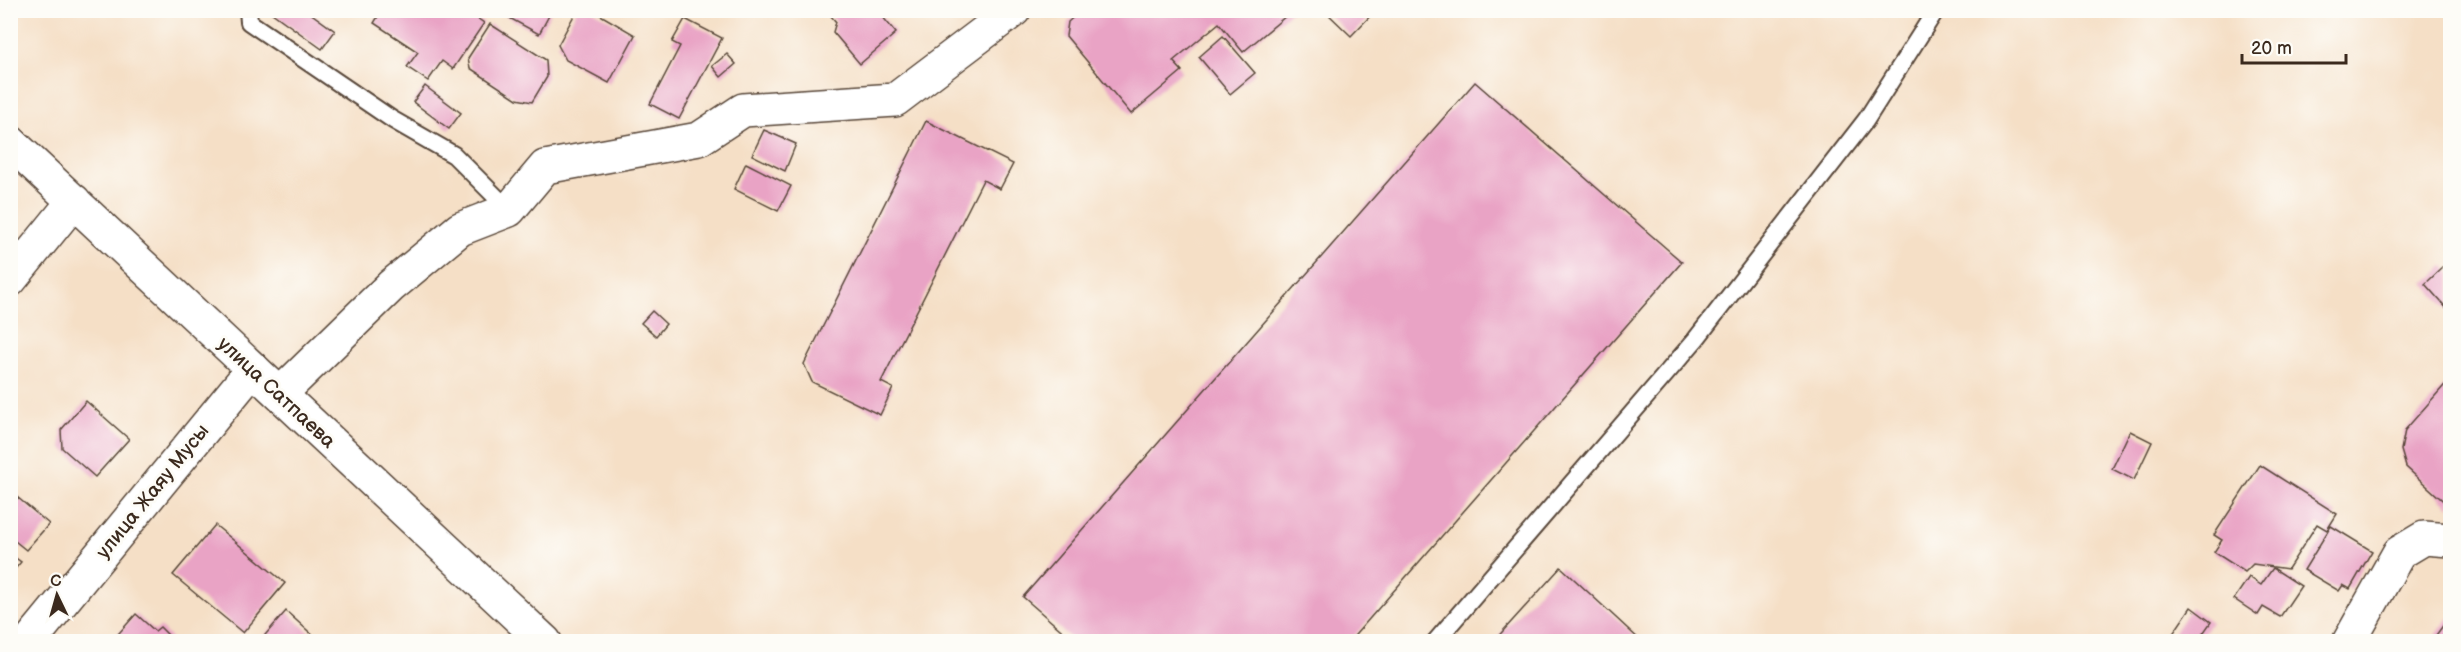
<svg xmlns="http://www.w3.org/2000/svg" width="2461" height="652" viewBox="0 0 2461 652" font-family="'Balsamiq Sans',sans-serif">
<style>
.building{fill:#e9a3c5}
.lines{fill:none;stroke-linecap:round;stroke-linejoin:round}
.lane-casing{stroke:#574537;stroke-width:20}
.street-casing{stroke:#574537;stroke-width:36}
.secondary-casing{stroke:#574537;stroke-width:36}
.lane{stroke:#fff;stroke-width:16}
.street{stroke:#fff;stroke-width:33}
.secondary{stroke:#fff;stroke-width:33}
.labels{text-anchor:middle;stroke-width:6;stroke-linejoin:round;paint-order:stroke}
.street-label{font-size:20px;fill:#3b2a1e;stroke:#fdfcf7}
</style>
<rect width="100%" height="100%" fill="#fdfcf7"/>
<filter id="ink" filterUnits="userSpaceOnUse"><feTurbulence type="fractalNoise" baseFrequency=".0167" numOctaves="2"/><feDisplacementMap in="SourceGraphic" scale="12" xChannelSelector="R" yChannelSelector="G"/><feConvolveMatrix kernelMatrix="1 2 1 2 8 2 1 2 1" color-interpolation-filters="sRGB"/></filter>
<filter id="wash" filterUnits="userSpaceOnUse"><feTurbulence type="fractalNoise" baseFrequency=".008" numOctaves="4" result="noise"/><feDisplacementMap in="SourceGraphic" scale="24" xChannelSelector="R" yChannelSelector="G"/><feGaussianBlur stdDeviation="1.35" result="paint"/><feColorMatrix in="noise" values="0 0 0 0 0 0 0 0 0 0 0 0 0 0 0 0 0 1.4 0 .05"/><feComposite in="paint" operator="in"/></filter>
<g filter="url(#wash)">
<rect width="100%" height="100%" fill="#f5dfc6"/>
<g id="blocks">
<!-- building -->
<g class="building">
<path d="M268,10H306L335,31L322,49Z"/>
<path d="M382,10H465L484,23L453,69L442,61L428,81L407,67L418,52L374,23Z"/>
<path d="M495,10H552L539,34Z"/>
<path d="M577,10H592L635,35L609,83L566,60L558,45Z"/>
<path d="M826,10H877L896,33L860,64L833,32L836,22Z"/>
<path d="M1081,10H1293L1243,52L1219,23L1173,61L1182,71L1131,114L1066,36L1068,22Z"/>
<path d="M1324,10H1376L1351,36Z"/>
<path d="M685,19L722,38L679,119L650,104L680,46L672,42Z"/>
<path d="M490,24L546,60L547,77L532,102L517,99L470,68L468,58Z"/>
<path d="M1223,36L1255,73L1230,94L1199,57Z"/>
<path d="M727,54L736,64L721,77L712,66Z"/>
<path d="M1475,82L1682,262L1349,642H1075L1023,597Z"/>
<path d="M425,86L461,113L449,129L413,102Z"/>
<path d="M926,121L1013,164L1000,189L983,180L881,382L893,388L880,415L812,382L804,364Z"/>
<path d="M764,130L796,144L785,171L752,155Z"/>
<path d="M746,163L791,186L778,211L734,189Z"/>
<path d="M2444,266L2450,274V312L2425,284Z"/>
<path d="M652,311L666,324L656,336L641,323Z"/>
<path d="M2450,379V507L2406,467L2401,450L2405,430Z"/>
<path d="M86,401L129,439L95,477L62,448L61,430Z"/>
<path d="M2130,431L2152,442L2134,480L2112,469Z"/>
<path d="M2260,465L2337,514L2327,530L2317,524L2288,569L2253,564L2245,572L2214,552L2222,540L2214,535Z"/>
<path d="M17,497L49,524L26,550L10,537V499L13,502Z"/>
<path d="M215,525L285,583L243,633L173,575Z"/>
<path d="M2331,526L2372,551L2350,589L2343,585L2339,591L2304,570Z"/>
<path d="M10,554L21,562L10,575Z"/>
<path d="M1561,567L1642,642H1493Z"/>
<path d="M2273,568L2301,586L2280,617L2263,607L2258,615L2234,599L2249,577L2261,585Z"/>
<path d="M2191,607L2211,622L2197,642H2175L2170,638Z"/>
<path d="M286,611L318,640L317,642H259Z"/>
<path d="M136,614L155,631L160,627L175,642H111Z"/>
<path d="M2450,616V642H2431Z"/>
</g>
</g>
</g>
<g filter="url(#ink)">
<use href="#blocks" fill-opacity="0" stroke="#574537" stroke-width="1.5"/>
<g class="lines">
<defs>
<g id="lane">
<path d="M248,10L249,22L393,120L454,155L509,210"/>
<path d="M1435,642L1696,339L1866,120L1936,10"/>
</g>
<g id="street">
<path d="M10,280L74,201"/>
<path d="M280,394L391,286L460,229L509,210L545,167L699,139L743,110L895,100L1014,10"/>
<path d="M29,642L253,369"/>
<path d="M2349,642L2399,553L2424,538L2450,540"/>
</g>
<path id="secondary" d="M10,142L545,642"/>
</defs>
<!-- lane casing -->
<use href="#lane" class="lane-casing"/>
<!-- street casing -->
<use href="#street" class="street-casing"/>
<!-- secondary casing -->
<use href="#secondary" class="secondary-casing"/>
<!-- lane -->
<use href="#lane" class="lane"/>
<!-- street -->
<use href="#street" class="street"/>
<!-- secondary -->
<use href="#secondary" class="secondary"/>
</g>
</g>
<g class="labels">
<!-- street labels -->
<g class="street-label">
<text transform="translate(277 392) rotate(43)" y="7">улица Сатпаева</text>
<text transform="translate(152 491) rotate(-51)" y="7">улица Жаяу Мусы</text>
</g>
</g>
<!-- margin -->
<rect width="2461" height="652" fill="none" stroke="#fdfcf7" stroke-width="36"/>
<!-- north arrow -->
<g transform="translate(57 595) rotate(355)" stroke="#fdfcf7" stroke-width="4.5" paint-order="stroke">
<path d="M0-4.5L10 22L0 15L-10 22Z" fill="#3b2a1e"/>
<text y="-9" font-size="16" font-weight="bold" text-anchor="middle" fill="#3b2a1e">С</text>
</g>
<!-- scale -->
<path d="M2242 54v9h104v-9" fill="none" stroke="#3b2a1e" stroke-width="3"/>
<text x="2251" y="54" font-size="18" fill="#3b2a1e" stroke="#fdfcf7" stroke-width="4.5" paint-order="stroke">20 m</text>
</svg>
